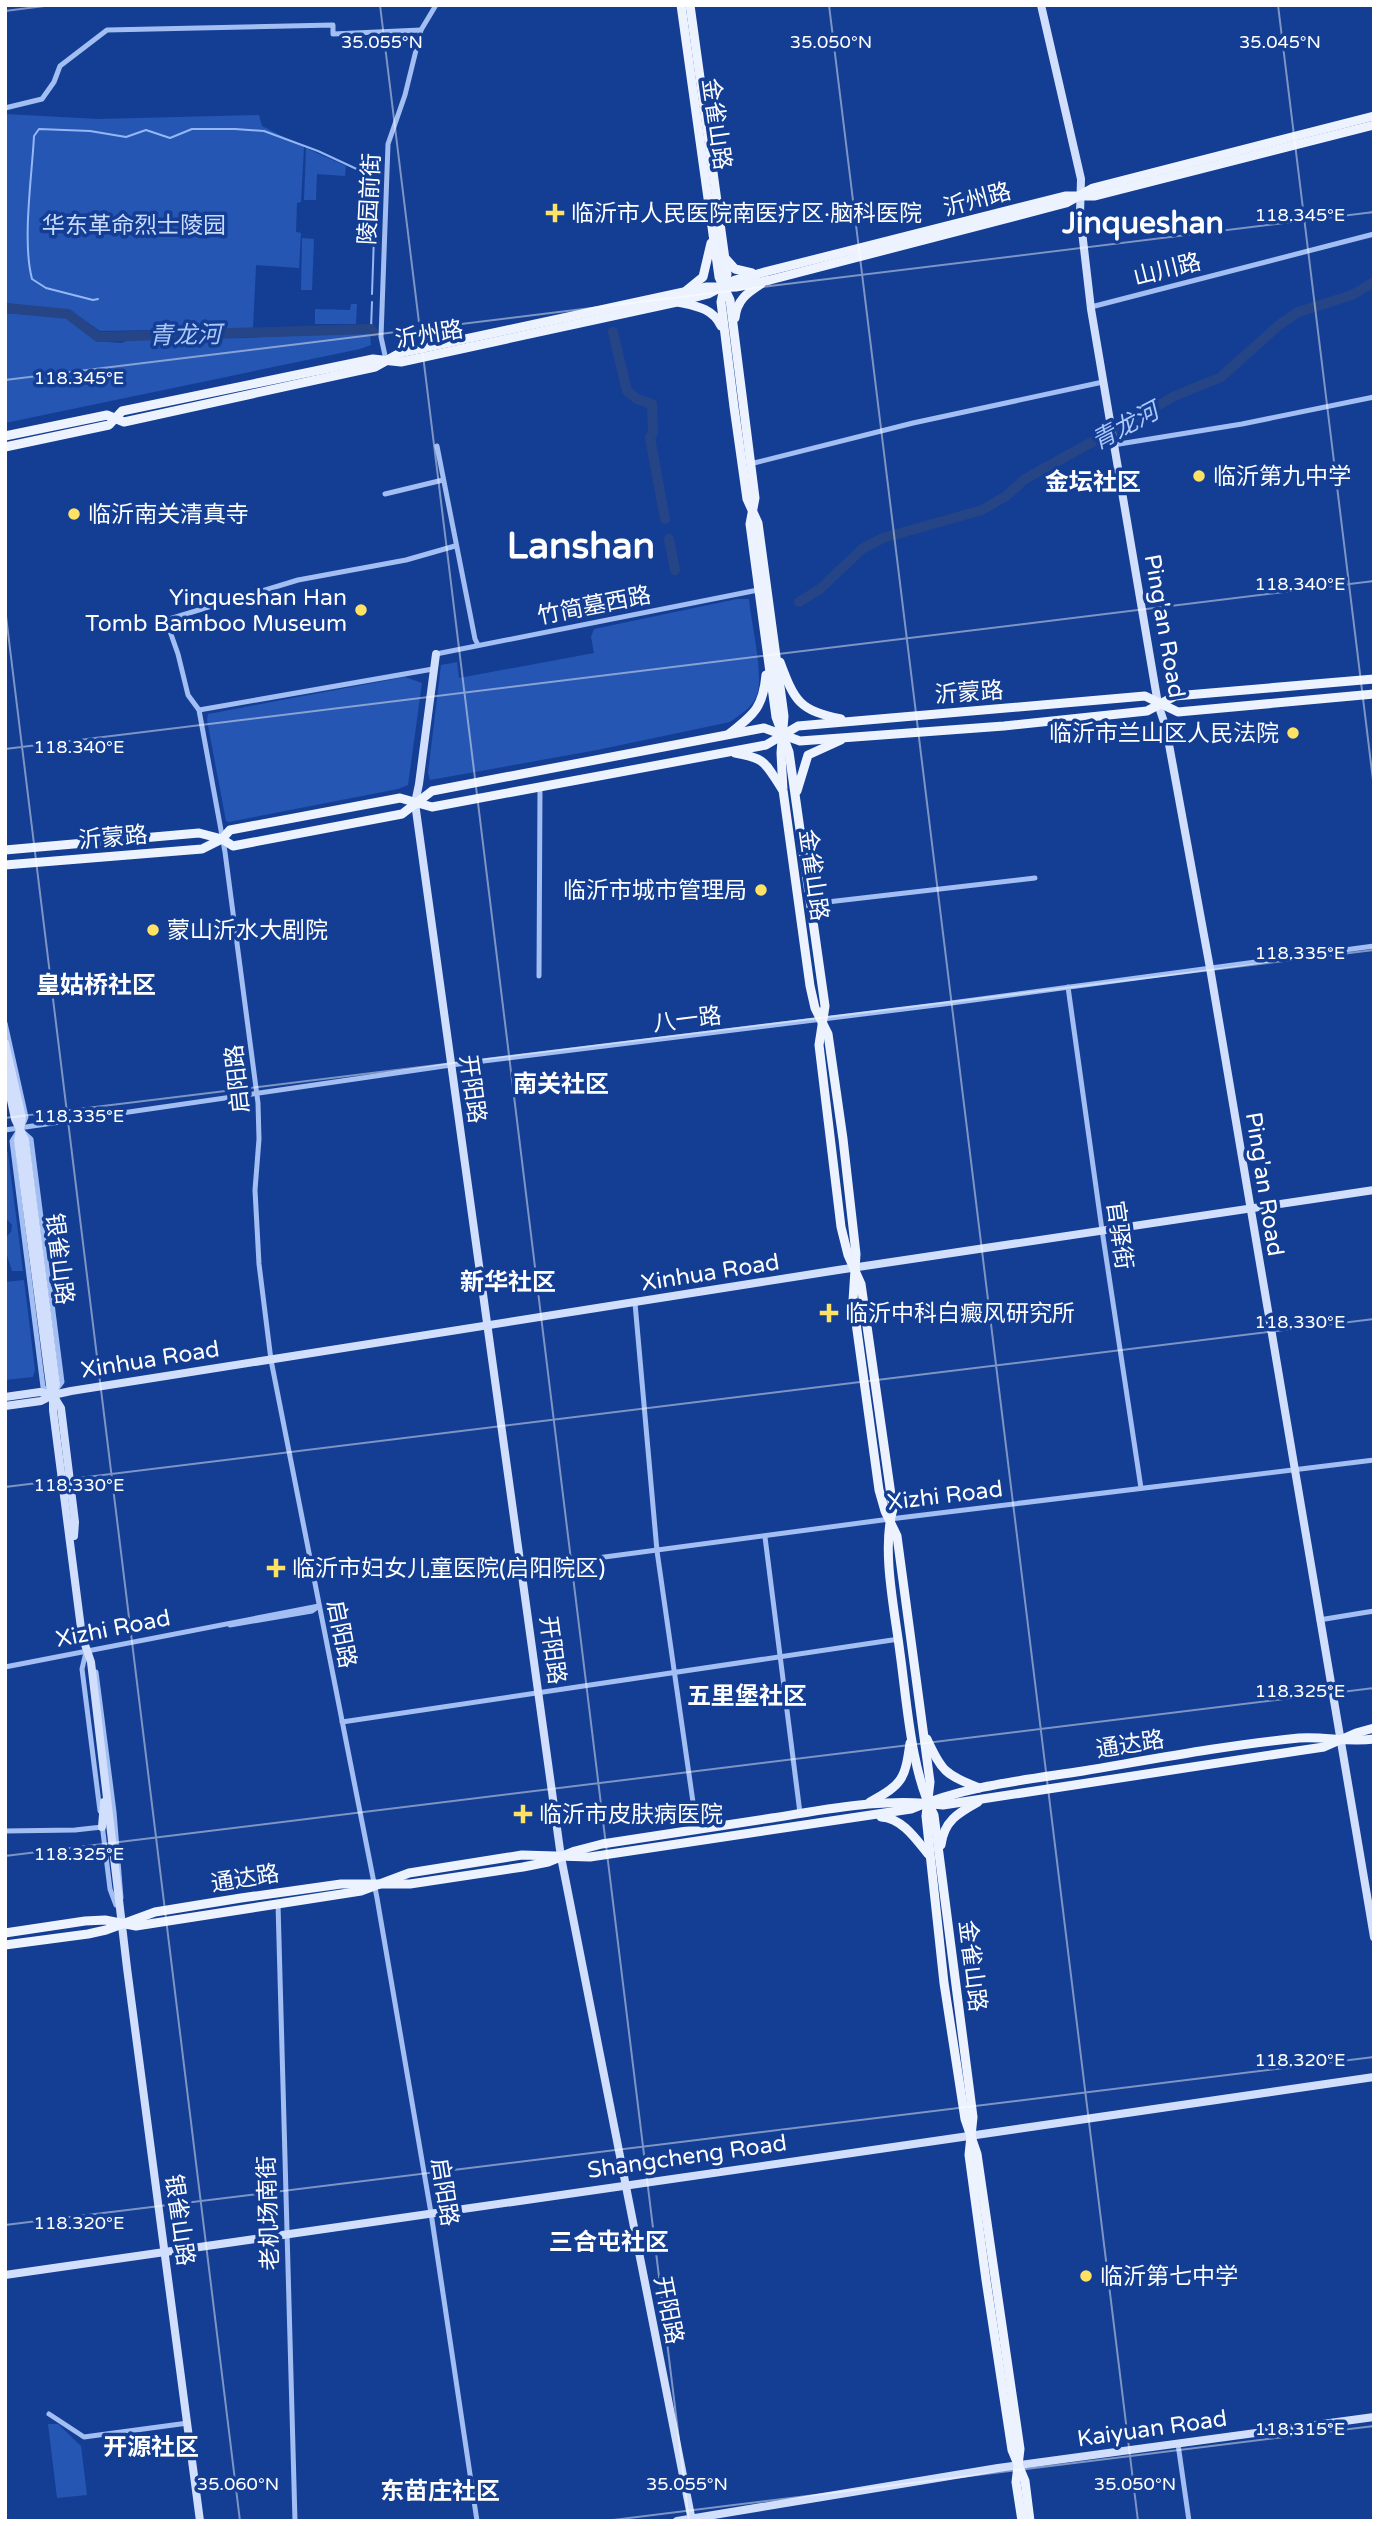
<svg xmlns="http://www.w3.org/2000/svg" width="1379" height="2526" viewBox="0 0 1379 2526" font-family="'Varela Round','Noto Sans SC',sans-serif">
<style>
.green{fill:#2656b3}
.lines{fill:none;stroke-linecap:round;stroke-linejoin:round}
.stream{stroke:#94b7f5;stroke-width:2}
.river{stroke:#264586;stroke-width:10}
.street{stroke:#a2bef2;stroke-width:5}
.secondary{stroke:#d1dffc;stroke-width:8}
.primary{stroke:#edf2ff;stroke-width:9}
.ticks{fill:none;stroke:#fff;stroke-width:2;stroke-opacity:0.45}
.poi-dot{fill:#ffe263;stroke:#133e94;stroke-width:2.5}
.labels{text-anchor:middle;stroke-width:7;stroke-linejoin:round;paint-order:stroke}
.street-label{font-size:23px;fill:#fff;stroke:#133e94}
.poi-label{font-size:23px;fill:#fff;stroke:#133e94;text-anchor:start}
.park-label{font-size:23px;fill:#cadbfd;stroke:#133e94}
.water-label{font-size:24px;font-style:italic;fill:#aec9f9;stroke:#133e94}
.neighbourhood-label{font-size:24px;font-weight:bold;fill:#fff;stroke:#133e94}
.district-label{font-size:30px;font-weight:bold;fill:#fff;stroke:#133e94}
.town-label{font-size:37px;font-weight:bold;fill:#fff;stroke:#133e94}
.ticks-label{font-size:18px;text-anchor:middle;fill:#fff;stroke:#133e94;stroke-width:7;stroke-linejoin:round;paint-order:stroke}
</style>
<rect width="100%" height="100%" fill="#133e94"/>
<!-- green -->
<g class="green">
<path d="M5,114L98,119L259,115L262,126L304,147L301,202L297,203L296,232L301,233L299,268L256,265L253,328L100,331L70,310L5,303Z"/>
<path d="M306,148L346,166L345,176L317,174L316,200H304Z"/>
<path d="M302,238L314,239L312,290H301Z"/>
<path d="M351,304H357L356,324H315V309L350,310Z"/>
<path d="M5,313L67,318L96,341L121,343L130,340L244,338L370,332L371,345L360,349L5,423Z"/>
<path d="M737,599H749C751,623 764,674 757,695C753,707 740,715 730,722L597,750L430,780L428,773L441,665L457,662L459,678L594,653L591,637L594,629Z"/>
<path d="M405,677L422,683L408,785L398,789L229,822L226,821L207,720L208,714Z"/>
<path d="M5,1149L8,1153L23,1271H12L5,1249V1238L11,1232L12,1225L5,1217Z"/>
<path d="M24,1280L35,1370L33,1377L5,1380V1282Z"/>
<path d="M48,2424H58L81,2446L87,2495L57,2498Z"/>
</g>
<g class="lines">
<!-- stream -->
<g class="stream">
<path d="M98,299L93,300L46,288L32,279C22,241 32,176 34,136L39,129L90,131L126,137L146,130L170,138L192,129H235L264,131L318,151L376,178L372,294"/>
<path d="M371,329L372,302"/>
</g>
<!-- river -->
<g class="river">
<path d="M5,308L68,314L98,337L371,329L373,332"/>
<path d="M613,332L627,391L637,399L652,404L653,433L650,438L665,519"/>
<path d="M669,539L675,570"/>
<path d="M799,602L820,589L862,549L883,538L982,510L1006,496L1025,479L1101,437L1175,396L1221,377L1279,325L1298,312L1352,295L1374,282"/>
</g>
<!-- street -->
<g class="street">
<path d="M5,108L42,99L54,82L60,66L107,30L333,25V34L421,30"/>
<path d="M1091,307L1374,234"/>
<path d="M386,360L381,337L388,144L405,95L421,30L436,5"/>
<path d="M1113,445L1242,424L1374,397"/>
<path d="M437,446L475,639L478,645"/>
<path d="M750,464L913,423L1103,382"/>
<path d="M385,494L443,480"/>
<path d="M455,546L406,560L298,580L166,620L178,654L188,695L199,710L225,852L258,1103L259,1139L255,1190L259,1264L271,1360L377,1898L431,2213L477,2521"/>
<path d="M436,654L758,590"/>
<path d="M199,710L433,669"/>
<path d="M810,904L1035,878"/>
<path d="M539,976L540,787"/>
<path d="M1068,987L1102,1230L1141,1488"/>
<path d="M5,1023L26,1117L24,1122"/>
<path d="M5,1130L451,1065L944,1004L1374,946"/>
<path d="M22,1131L31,1139L62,1382L56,1390"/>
<path d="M17,1133L12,1141L43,1387L51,1393"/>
<path d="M635,1303L657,1551L697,1830"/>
<path d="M765,1537L800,1813"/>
<path d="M522,1568L890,1519L1374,1460"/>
<path d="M1319,1620L1374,1611"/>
<path d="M230,1625L312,1611L319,1606"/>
<path d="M86,1652L82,1669L100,1811"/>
<path d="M5,1667L319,1606"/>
<path d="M96,1672L114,1812L121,1898"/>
<path d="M342,1722L899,1639"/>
<path d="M102,1824L110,1889L116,1905"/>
<path d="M5,1831L75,1830L102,1827"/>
<path d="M278,1904L295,2521"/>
<path d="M49,2414L84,2437L188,2423"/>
<path d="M1178,2444L1189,2521"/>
</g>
<!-- secondary -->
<g class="secondary">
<path d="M1041,5L1081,179L1080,214L1091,309L1158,704L1166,728L1210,968L1374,1937"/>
<path d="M436,654L419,784L415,803L561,1857L692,2521"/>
<path d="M5,1043L22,1118L18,1141L50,1385L53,1395"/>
<path d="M5,1072L15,1119L25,1140L56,1384L53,1395V1410L82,1636L91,1662L127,1968L200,2521"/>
<path d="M53,1395L61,1408L75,1522L74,1536"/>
<path d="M5,1397L40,1392L53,1395"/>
<path d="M5,1406L41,1401L53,1395L71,1391L838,1270L1374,1190"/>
<path d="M102,1827L104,1802"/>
<path d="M5,2275C461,2208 918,2145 1374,2077"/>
<path d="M677,2521L998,2468L1374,2417"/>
</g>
<!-- primary -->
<g class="primary">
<path d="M681,5L719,277L730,300L755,498L750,524L776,717L789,752L825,1006L819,1045L841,1227L848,1255L861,1284L893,1509C881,1549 895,1612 900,1653C907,1702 911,1772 934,1815L973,2117L969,2155L986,2280L1012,2450L1025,2481L1030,2521"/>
<path d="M690,5L727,274L721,302L734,407L747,499L758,523L784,716L781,753L783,790L810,986L815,1008L828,1034L843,1139L856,1254L853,1301L879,1490L885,1511L897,1536L930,1782L926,1816L944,1983L965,2119L977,2154L1020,2449L1016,2482L1022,2521"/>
<path d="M726,259L735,269L752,273"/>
<path d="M687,290L703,277L711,243"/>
<path d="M678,302C696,306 713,308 721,326"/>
<path d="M735,318C737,300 747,293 761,284"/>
<path d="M5,436L107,415L124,422L375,367L400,353L707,287H736L770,280L1066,203L1093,188L1374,116"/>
<path d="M5,447L109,425L122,411L373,359L401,362L677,302L708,294L735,280L761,273L1065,196H1095L1374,125"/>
<path d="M780,662C795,702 799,710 841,719"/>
<path d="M729,734C754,714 763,708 766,675"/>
<path d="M735,753C766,758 765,763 782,789"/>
<path d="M797,791L808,755L841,740"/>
<path d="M5,850L199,833L222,839L233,846L402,814L432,791L764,728L800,741L1004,726L1147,711L1175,696L1374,679"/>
<path d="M5,865L202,849L222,839L230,830L400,798L432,807L766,745L798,726L1145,696L1178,712L1374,694"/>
<path d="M927,1739C942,1772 945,1774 979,1788"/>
<path d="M870,1802C903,1784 905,1779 910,1743"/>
<path d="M881,1817C902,1818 916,1839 928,1854"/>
<path d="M941,1845C944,1821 958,1813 978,1802"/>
<path d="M5,1933L85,1921L105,1920L136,1926L361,1891L409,1873L522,1855L590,1857L911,1809C965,1786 1025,1780 1083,1771C1154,1759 1227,1745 1299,1738C1325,1736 1348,1743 1374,1739"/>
<path d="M5,1945L88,1934L106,1930L155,1912L241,1898L341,1884H410L523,1867L548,1862L575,1851L602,1844C659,1835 715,1827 772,1818C829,1809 886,1797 943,1805L1297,1751L1324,1747L1356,1733L1374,1728"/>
</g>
</g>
<!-- ticks -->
<path class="ticks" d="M380,5L689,2521M829,5L1138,2521M1278,5L1374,788M5,11L52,5M5,380L1374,212M5,608L240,2521M5,749L1374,581M5,1118L1374,950M5,1487L1374,1319M5,1856L1374,1688M5,2225L1374,2057M605,2521L1374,2426"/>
<!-- markers -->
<g class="poi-dot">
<path d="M551.5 202.5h7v7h7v7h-7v7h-7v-7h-7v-7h7z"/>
<circle cx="1199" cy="476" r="7"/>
<circle cx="74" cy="514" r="7"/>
<circle cx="361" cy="610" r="7"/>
<circle cx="1293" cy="733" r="7"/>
<circle cx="761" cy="890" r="7"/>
<circle cx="153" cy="930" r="7"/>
<path d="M825.5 1302.5h7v7h7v7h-7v7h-7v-7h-7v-7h7z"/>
<path d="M272.5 1557.5h7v7h7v7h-7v7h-7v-7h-7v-7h7z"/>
<path d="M519.5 1803.5h7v7h7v7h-7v7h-7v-7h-7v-7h7z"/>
<circle cx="1086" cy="2276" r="7"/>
</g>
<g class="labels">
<!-- street labels -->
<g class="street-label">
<text transform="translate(717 124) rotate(82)" y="8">金雀山路</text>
<text transform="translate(369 199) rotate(-87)" y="8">陵园前街</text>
<text transform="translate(977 199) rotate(-15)" y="8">沂州路</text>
<text transform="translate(1167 269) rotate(-14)" y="8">山川路</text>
<text transform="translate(429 334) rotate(-9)" y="8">沂州路</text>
<text transform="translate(594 605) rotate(-11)" y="8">竹简墓西路</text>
<text transform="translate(1165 626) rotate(80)" y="8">Ping'an Road</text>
<text transform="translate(969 692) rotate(-4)" y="8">沂蒙路</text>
<text transform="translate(113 837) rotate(-5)" y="8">沂蒙路</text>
<text transform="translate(814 875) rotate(82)" y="8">金雀山路</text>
<text transform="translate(687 1019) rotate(-7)" y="8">八一路</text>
<text transform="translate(237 1079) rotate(-96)" y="8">启阳路</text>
<text transform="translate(473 1089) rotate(82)" y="8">开阳路</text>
<text transform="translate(1265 1184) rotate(81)" y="8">Ping'an Road</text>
<text transform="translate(1120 1235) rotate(82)" y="8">官驿街</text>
<text transform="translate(60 1259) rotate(83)" y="8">银雀山路</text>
<text transform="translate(710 1272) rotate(-9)" y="8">Xinhua Road</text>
<text transform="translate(150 1359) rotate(-9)" y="8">Xinhua Road</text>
<text transform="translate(945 1495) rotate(-7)" y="8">Xizhi Road</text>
<text transform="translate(113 1628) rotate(-11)" y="8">Xizhi Road</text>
<text transform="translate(342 1634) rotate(79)" y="8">启阳路</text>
<text transform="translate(553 1650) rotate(82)" y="8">开阳路</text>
<text transform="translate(1130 1744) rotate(-9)" y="8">通达路</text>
<text transform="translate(245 1878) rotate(-9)" y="8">通达路</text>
<text transform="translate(973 1966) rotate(83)" y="8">金雀山路</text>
<text transform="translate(687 2156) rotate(-8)" y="8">Shangcheng Road</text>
<text transform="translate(445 2192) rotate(81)" y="8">启阳路</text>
<text transform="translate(268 2213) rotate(-92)" y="8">老机场南街</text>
<text transform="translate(180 2220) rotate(82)" y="8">银雀山路</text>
<text transform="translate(669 2310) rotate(79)" y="8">开阳路</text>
<text transform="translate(1152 2428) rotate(-8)" y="8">Kaiyuan Road</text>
</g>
<!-- poi labels -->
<g class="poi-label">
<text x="571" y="221">临沂市人民医院南医疗区·脑科医院</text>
<text x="1213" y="484">临沂第九中学</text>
<text x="88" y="522">临沂南关清真寺</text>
<text x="347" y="605" text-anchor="end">Yinqueshan Han<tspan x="347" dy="26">Tomb Bamboo Museum</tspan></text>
<text x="1279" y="741" text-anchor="end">临沂市兰山区人民法院</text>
<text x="747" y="898" text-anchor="end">临沂市城市管理局</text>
<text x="167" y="938">蒙山沂水大剧院</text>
<text x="845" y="1321">临沂中科白癜风研究所</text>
<text x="292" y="1576">临沂市妇女儿童医院(启阳院区)</text>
<text x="539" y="1822">临沂市皮肤病医院</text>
<text x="1100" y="2284">临沂第七中学</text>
</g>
<!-- park labels -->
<g class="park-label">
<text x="134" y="233">华东革命烈士陵园</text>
</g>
<!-- water labels -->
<g class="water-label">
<text transform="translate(185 335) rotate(-1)" y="8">青龙河</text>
<text transform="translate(1125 426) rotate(-28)" y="8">青龙河</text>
</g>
<!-- neighbourhood labels -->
<g class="neighbourhood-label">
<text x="1093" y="490">金坛社区</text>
<text x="96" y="993">皇姑桥社区</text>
<text x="561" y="1092">南关社区</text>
<text x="508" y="1290">新华社区</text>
<text x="747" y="1704">五里堡社区</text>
<text x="609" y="2250">三合屯社区</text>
<text x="151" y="2455">开源社区</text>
<text x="440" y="2499">东苗庄社区</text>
</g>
<!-- district labels -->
<g class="district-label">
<text x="1143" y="233">Jinqueshan</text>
</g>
<!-- town labels -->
<g class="town-label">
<text x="581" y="558">Lanshan</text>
</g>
</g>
<g class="ticks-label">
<text x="382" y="48">35.055°N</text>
<text x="831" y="48">35.050°N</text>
<text x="1280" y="48">35.045°N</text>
<text x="1300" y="221">118.345°E</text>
<text x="79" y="384">118.345°E</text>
<text x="1300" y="590">118.340°E</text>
<text x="79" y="753">118.340°E</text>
<text x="1300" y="959">118.335°E</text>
<text x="79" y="1122">118.335°E</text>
<text x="1300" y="1328">118.330°E</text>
<text x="79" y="1491">118.330°E</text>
<text x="1300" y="1697">118.325°E</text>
<text x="79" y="1860">118.325°E</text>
<text x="1300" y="2066">118.320°E</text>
<text x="79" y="2229">118.320°E</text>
<text x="1300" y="2435">118.315°E</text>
<text x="238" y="2490">35.060°N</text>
<text x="687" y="2490">35.055°N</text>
<text x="1135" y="2490">35.050°N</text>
</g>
<!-- border -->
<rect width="1379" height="2526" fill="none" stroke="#ffffff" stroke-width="14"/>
</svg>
